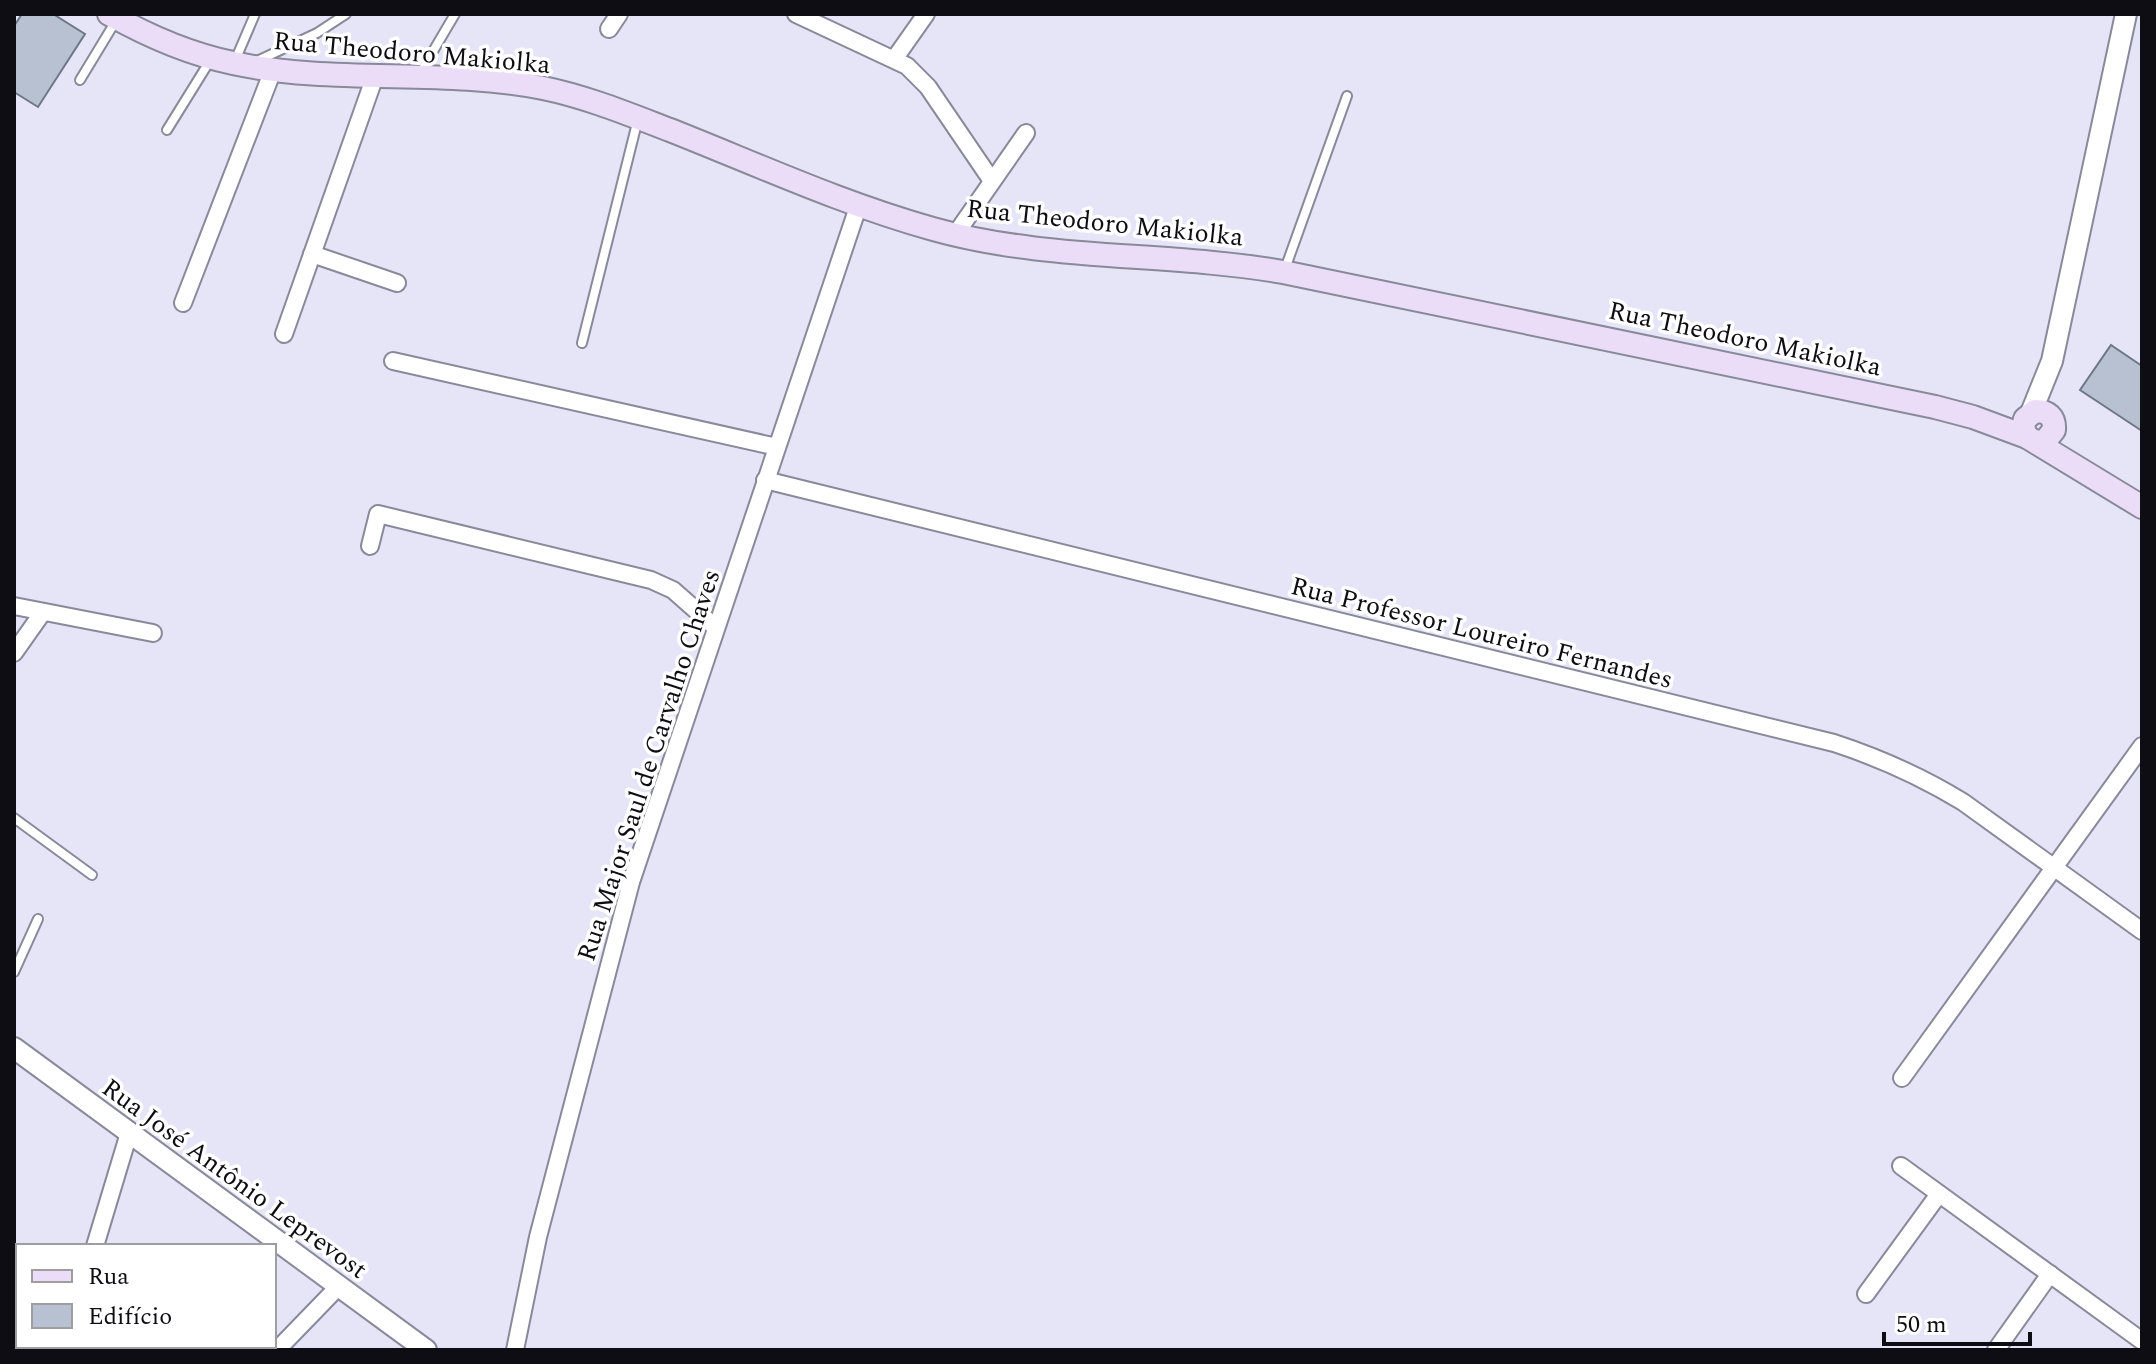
<svg xmlns="http://www.w3.org/2000/svg" width="2156" height="1364" viewBox="0 0 2156 1364" font-family="Spectral,serif">
<style>
.building{fill:#b8c1d1;stroke:#6e7785;stroke-width:2}
.lines{fill:none;stroke-linecap:round;stroke-linejoin:round}
.service-casing{stroke:#888999;stroke-width:12}
.minor-casing{stroke:#888999;stroke-width:20}
.tertiary-casing{stroke:#888999;stroke-width:24}
.secondary-casing{stroke:#888999;stroke-width:26}
.service{stroke:#fff;stroke-width:8}
.minor{stroke:#fff;stroke-width:16}
.tertiary{stroke:#fff;stroke-width:20}
.secondary{stroke:#ebddf7;stroke-width:22}
.labels{text-anchor:middle;stroke-width:7;stroke-linejoin:round;paint-order:stroke}
.street-label{font-size:26px;fill:#0d0d13;stroke:#fff}
</style>
<rect width="100%" height="100%" fill="#e5e5f7"/>
<!-- building -->
<g class="building">
<path d="M22,14H53L85,34L38,107L14,92V26Z"/>
<path d="M2111,345L2142,366V431L2080,390Z"/>
</g>
<g class="lines">
<defs>
<g id="service">
<path d="M255,62L317,33L346,14"/>
<path d="M234,63L255,14"/>
<path d="M419,75L455,14"/>
<path d="M80,80L117,19"/>
<path d="M167,130L211,59"/>
<path d="M1285,269L1347,96"/>
<path d="M582,343L638,119"/>
<path d="M14,818L92,875"/>
<path d="M14,972L38,919"/>
<path d="M16,1350L18,1345"/>
</g>
<g id="minor">
<path d="M796,14L907,66L928,87L992,181"/>
<path d="M609,29L619,14"/>
<path d="M895,58L926,14"/>
<path d="M955,235L1026,133"/>
<path d="M312,254L397,283"/>
<path d="M183,303L273,70"/>
<path d="M284,334L375,76"/>
<path d="M393,361L777,447"/>
<path d="M765,480L1834,743C1880,758 1922,777 1963,802L2142,931"/>
<path d="M370,546L378,514L651,580L673,590L715,627"/>
<path d="M14,606L153,633"/>
<path d="M14,653L43,612"/>
<path d="M1902,1078L2142,746"/>
<path d="M1901,1166L2142,1341"/>
<path d="M95,1246L129,1133"/>
<path d="M1866,1294L1939,1194"/>
<path d="M61,1350L62,1346"/>
<path d="M277,1350L339,1286"/>
<path d="M515,1350L538,1237L631,882L859,204"/>
<path d="M1996,1350L2050,1274"/>
</g>
<g id="tertiary">
<path d="M2031,413L2052,361L2126,14"/>
<path d="M14,1048L426,1350"/>
</g>
<g id="secondary">
<path d="M109,14C148,36 189,54 233,63C335,85 441,68 543,88C587,97 628,114 670,130C756,164 843,204 933,229C1046,261 1168,252 1283,272L1935,407L1973,417L2027,437L2142,507"/>
<path d="M2027,437L2023,428L2025,419L2035,411C2048,411 2055,417 2054,430L2045,441L2036,442"/>
</g>
</defs>
<!-- service casing -->
<use href="#service" class="service-casing"/>
<!-- minor casing -->
<use href="#minor" class="minor-casing"/>
<!-- tertiary casing -->
<use href="#tertiary" class="tertiary-casing"/>
<!-- secondary casing -->
<use href="#secondary" class="secondary-casing"/>
<!-- service -->
<use href="#service" class="service"/>
<!-- minor -->
<use href="#minor" class="minor"/>
<!-- tertiary -->
<use href="#tertiary" class="tertiary"/>
<!-- secondary -->
<use href="#secondary" class="secondary"/>
</g>
<g class="labels">
<!-- street labels -->
<g class="street-label">
<text transform="translate(412 52) rotate(5)" y="9">Rua Theodoro Makiolka</text>
<text transform="translate(1105 222) rotate(6)" y="9">Rua Theodoro Makiolka</text>
<text transform="translate(1745 338) rotate(12)" y="9">Rua Theodoro Makiolka</text>
<text transform="translate(1482 632) rotate(14)" y="9">Rua Professor Loureiro Fernandes</text>
<text transform="translate(648 765) rotate(-72)" y="9">Rua Major Saul de Carvalho Chaves</text>
<text transform="translate(235 1178) rotate(36)" y="9">Rua José Antônio Leprevost</text>
</g>
</g>
<!-- border -->
<rect width="2156" height="1364" fill="none" stroke="#0d0d13" stroke-width="32"/>
<!-- legend -->
<rect x="16" y="1244" width="260" height="104" fill="#ffffff" stroke="#9e9ea1" stroke-width="2"/>
<rect x="32" y="1270" width="40" height="12" fill="#ebddf7" stroke="#9e9ea1" stroke-width="2"/>
<text x="88" y="1284" font-size="24" fill="#0d0d13">Rua</text>
<rect x="32" y="1304" width="40" height="24" fill="#b8c1d1" stroke="#9e9ea1" stroke-width="2"/>
<text x="88" y="1324" font-size="24" fill="#0d0d13">Edifício</text>
<!-- scale -->
<path d="M1884 1332v12h146v-12" fill="none" stroke="#0d0d13" stroke-width="4"/>
<text x="1896" y="1332" font-size="24" fill="#0d0d13" stroke="#ffffff" stroke-width="6" paint-order="stroke">50 m</text>
</svg>
